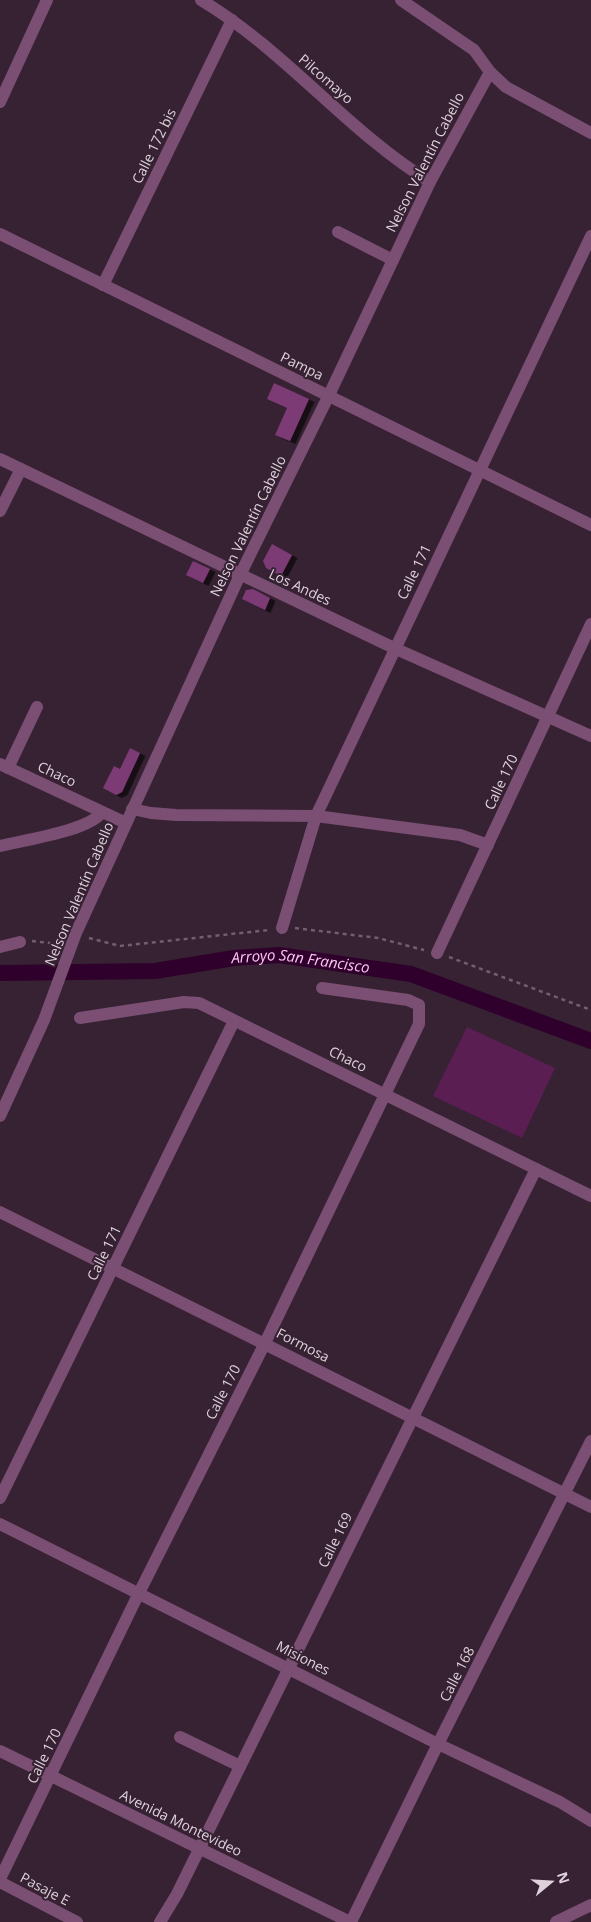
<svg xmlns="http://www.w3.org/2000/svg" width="591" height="1922" viewBox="0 0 591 1922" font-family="'Open Sans',sans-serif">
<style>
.green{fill:#5b1e53}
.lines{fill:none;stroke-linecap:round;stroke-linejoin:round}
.canal{stroke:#2f002b;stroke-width:16}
.building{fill:#7d3a74;filter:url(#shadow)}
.path{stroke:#715f6e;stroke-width:2.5;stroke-dasharray:4 4;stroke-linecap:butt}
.minor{stroke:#7b4e73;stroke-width:12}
.labels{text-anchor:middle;stroke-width:4;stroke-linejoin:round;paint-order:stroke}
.street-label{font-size:14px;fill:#dfd1dc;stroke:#362233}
.water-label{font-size:15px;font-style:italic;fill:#fec4f3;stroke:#362233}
</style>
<defs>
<filter id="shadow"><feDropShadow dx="5.5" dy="3" stdDeviation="0" flood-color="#0009"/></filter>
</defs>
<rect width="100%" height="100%" fill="#362233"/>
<!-- green -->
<path class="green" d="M467,1027L555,1068L522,1138L433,1096Z"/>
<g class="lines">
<!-- canal -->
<path class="canal" id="s1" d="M0,973L155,971L234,958L279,955L411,974L591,1041"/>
</g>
<!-- building -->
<g class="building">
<path d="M274,383L309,399L290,441L275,435L287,408L267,399Z"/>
<path d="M272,544L292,555L281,576L266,568L263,561Z"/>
<path d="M193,561L210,569L203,583L186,575Z"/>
<path d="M253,589L270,598L265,610L242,599L246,590Z"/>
<path d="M130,748L140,753L122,792L116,795L103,788L114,766L120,769Z"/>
</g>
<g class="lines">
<!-- path -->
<g class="path">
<path d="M295,928L378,938L424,950"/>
<path d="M89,938L120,946L269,930"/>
<path d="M32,941L58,944"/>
<path d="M449,957L591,1010"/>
</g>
<!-- minor -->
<g class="minor">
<path d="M201,0C285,50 347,131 430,182"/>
<path d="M401,0L474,50L490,72L506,87L591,133"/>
<path d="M0,102L47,0"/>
<path d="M338,232L393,260"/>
<path d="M0,234L591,525"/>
<path d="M103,285L232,20"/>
<path d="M0,459L394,648L591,736"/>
<path d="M0,511L21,469"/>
<path d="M0,764L126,823"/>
<path d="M8,768L37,707"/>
<path d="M132,809L151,813L176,815L316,816L460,835L488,845"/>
<path d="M0,846C24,840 89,831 102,812"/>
<path d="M282,928L316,816L591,236"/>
<path d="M0,947L20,942"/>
<path d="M437,953L591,624"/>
<path d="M80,1018L184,1002L199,1003L591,1196"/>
<path d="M0,1116L44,1020L76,933L240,575L329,395L430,182L490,72"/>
<path d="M0,1212L591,1507"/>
<path d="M0,1498L234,1021"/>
<path d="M0,1524L438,1744L560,1802L591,1821"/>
<path d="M180,1737L240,1766"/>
<path d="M0,1751L350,1922"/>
<path d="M0,1879L138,1595L265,1343L419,1024V1005L408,1000L322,988"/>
<path d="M0,1882L77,1922"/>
<path d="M160,1922L177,1894L536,1169"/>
<path d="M351,1922L438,1744L591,1441"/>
<path d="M556,1922L591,1905"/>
</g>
</g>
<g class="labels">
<!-- street labels -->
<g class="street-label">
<text transform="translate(326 79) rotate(41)" y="5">Pilcomayo</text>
<text transform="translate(154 146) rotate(-64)" y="5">Calle 172 bis</text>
<text transform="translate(425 162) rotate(-63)" y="5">Nelson Valentín Cabello</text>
<text transform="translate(302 366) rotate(26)" y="5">Pampa</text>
<text transform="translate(248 526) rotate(-64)" y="5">Nelson Valentín Cabello</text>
<text transform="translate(414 572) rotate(-64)" y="5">Calle 171</text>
<text transform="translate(300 587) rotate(25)" y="5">Los Andes</text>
<text transform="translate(57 774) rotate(25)" y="5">Chaco</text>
<text transform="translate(501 782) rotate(-65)" y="5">Calle 170</text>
<text transform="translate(79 894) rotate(-67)" y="5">Nelson Valentín Cabello</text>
<text transform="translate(348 1059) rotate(26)" y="5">Chaco</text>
<text transform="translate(104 1253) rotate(-64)" y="5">Calle 171</text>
<text transform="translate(303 1345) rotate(27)" y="5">Formosa</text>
<text transform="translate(223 1392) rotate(-63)" y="5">Calle 170</text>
<text transform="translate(335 1540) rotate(-64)" y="5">Calle 169</text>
<text transform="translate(303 1658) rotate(27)" y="5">Misiones</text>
<text transform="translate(457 1674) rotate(-63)" y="5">Calle 168</text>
<text transform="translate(44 1756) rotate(-64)" y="5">Calle 170</text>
<text transform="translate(181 1823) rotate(26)" y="5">Avenida Montevideo</text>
<text transform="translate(45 1889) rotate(28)" y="5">Pasaje E</text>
</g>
<!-- water labels -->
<g class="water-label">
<text dy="5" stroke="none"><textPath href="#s1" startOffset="302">Arroyo San Francisco</textPath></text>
</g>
</g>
<!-- north arrow -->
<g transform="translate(551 1882) rotate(72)" stroke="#362233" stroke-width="4" paint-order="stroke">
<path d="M0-4L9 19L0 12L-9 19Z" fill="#dfd1dc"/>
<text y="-8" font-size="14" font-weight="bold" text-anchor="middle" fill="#dfd1dc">N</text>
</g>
</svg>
